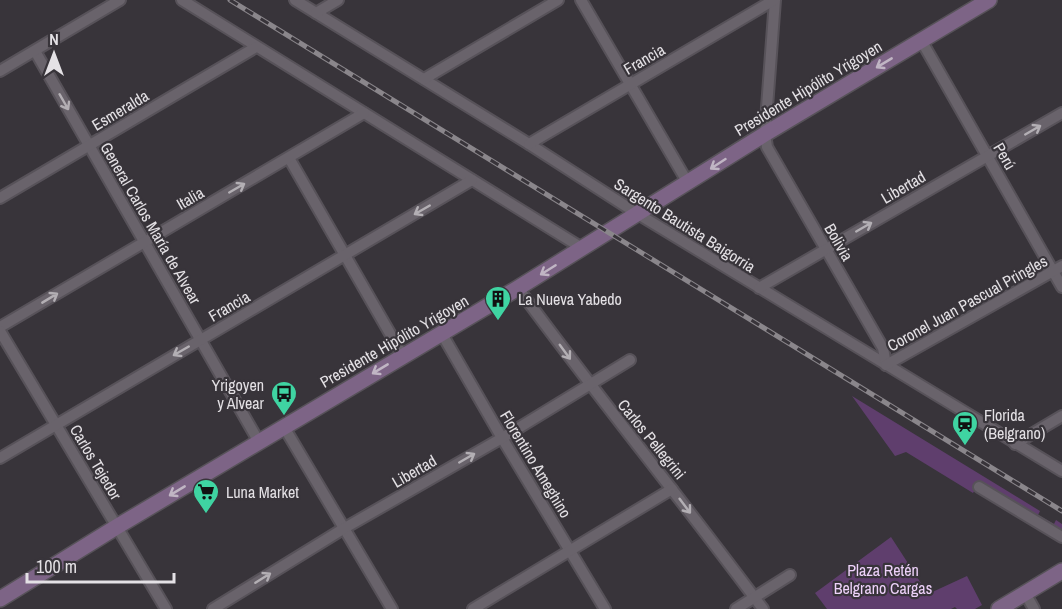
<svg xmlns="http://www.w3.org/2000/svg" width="1062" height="609" viewBox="0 0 1062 609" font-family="'Archivo Narrow',sans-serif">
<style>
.green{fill:#5f3e6d}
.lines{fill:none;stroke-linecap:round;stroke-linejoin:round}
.street-casing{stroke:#575259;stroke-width:14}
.secondary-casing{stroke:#575259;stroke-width:18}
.street{stroke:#69636b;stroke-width:10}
.secondary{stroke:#7d6486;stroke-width:15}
.rail-casing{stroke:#8a868b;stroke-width:5}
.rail{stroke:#38343a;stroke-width:3;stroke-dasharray:9;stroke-linecap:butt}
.oneway{stroke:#c0b5c4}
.oneway2{stroke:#b3afb4}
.labels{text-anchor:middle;stroke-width:4.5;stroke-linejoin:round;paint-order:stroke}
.street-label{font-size:16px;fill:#e4e1e5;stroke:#38343a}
.poi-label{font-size:16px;fill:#e4e1e5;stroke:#38343a;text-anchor:start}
.park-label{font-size:16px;fill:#eed2fa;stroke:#38343a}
</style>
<rect width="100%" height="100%" fill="#38343a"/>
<!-- green -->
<g class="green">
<path d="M852,396L1040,511L1038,515L1054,524L1056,520L1062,524V534L980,481L973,493L906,452L895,456Z"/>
<path d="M891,537L928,594L967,576L982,605L975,609H957L955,607L951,609H827L815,593Z"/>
</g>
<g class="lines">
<defs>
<g id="street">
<path d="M182,0L582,248"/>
<path d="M295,0L529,144L638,214L1062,471"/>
<path d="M581,0L688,183"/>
<path d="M775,0L765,134L767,147L883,348L886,365"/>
<path d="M316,13L338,0"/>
<path d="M921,40L1062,287"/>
<path d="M35,51L259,442"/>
<path d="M0,71L120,0"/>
<path d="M424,79L558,0"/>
<path d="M529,144L774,0"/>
<path d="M289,158L403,356"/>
<path d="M0,198L256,47"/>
<path d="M518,288C598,397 683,501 763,609"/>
<path d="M759,288L1062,113"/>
<path d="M0,327L364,113"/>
<path d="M0,331L166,609"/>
<path d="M442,334L502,438L605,609"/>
<path d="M886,365L1062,266"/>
<path d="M284,427L392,609"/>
<path d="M1015,444L1062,416"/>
<path d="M0,458L472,180"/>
<path d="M979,487L1062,537"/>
<path d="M1025,593L1034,609"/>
<path d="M213,609L343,529L502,438L630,360"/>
<path d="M473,609L672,489"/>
<path d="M736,609L790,575"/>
</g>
<g id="secondary">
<path d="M0,599L118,526L518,288L765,134L989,0"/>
<path d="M999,609L1062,571"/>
</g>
</defs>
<!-- street casing -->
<use href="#street" class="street-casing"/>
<!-- secondary casing -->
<use href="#secondary" class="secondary-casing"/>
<!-- street -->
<use href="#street" class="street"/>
<!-- secondary -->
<use href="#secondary" class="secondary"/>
<defs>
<path id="rail" d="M230,0L1062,511"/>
</defs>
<!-- rail casing -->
<use href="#rail" class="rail-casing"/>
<!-- rail -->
<use href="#rail" class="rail"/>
</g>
<!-- one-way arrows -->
<defs><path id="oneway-shaft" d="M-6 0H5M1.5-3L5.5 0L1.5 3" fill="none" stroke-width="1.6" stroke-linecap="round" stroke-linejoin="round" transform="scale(1.5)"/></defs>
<g class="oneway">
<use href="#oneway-shaft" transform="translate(884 63) rotate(149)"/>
<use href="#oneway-shaft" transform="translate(718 164) rotate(147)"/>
<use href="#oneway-shaft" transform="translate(548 270) rotate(148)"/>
<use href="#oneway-shaft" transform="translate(380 369) rotate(149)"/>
<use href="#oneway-shaft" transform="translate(177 491) rotate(149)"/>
</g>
<g class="oneway2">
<use href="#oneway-shaft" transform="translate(64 102) rotate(60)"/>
<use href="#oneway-shaft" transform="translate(1033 130) rotate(-30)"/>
<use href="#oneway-shaft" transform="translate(237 188) rotate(-30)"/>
<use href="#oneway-shaft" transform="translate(422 210) rotate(150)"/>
<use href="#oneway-shaft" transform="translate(864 227) rotate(-30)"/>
<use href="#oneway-shaft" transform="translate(50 298) rotate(-31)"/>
<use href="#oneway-shaft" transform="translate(181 351) rotate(150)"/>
<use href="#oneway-shaft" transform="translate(565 352) rotate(54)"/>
<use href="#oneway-shaft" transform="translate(467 458) rotate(-30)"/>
<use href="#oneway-shaft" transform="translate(685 506) rotate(53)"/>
<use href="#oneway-shaft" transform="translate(263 578) rotate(-32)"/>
</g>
<!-- icons -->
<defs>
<symbol id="building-pin" viewBox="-11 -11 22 30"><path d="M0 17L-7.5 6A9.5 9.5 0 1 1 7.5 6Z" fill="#3fd4a2" stroke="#38343a"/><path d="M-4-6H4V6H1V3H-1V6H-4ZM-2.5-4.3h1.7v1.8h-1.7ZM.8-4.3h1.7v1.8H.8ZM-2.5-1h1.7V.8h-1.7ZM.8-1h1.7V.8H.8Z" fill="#111"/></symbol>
<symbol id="bus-pin" viewBox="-11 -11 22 30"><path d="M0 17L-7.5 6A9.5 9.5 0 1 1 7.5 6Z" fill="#3fd4a2" stroke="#38343a"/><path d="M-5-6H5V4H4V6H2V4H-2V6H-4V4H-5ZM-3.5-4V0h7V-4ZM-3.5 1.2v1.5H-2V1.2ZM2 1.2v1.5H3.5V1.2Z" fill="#111"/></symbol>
<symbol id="station-pin" viewBox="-11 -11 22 30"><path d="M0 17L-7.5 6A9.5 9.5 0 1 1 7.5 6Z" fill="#3fd4a2" stroke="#38343a"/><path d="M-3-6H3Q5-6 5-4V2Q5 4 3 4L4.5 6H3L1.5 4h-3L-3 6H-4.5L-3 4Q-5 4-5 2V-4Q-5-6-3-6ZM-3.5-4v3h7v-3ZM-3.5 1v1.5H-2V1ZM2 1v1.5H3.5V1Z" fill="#111"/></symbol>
<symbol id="supermarket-pin" viewBox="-11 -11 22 30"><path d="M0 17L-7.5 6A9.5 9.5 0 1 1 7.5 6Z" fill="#3fd4a2" stroke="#38343a"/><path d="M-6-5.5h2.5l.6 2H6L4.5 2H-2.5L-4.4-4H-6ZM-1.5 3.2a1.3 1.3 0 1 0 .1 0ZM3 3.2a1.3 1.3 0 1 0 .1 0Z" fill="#111"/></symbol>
</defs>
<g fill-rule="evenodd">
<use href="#building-pin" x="483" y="284" width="30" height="40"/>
<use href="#bus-pin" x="269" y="379" width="30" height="40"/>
<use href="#station-pin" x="950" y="409" width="30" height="40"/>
<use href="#supermarket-pin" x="191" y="477" width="30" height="40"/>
</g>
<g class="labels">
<!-- street labels -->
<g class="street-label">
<text transform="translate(644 59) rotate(-30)" y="6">Francia</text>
<text transform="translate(808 88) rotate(-31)" y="6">Presidente Hipólito Yrigoyen</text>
<text transform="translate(120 110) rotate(-31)" y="6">Esmeralda</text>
<text transform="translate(1005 156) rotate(60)" y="6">Perú</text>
<text transform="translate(903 187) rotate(-30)" y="6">Libertad</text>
<text transform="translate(190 198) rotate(-30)" y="6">Italia</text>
<text transform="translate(151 223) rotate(60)" y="6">General Carlos María de Alvear</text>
<text transform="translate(685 225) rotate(32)" y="6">Sargento Bautista Baigorria</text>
<text transform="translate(839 242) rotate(60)" y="6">Bolivia</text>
<text transform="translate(967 303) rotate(-29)" y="6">Coronel Juan Pascual Pringles</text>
<text transform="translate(229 306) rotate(-30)" y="6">Francia</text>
<text transform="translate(394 341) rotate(-30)" y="6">Presidente Hipólito Yrigoyen</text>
<text transform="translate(652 439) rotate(51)" y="6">Carlos Pellegrini</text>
<text transform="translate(96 462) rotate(59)" y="6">Carlos Tejedor</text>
<text transform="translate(536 464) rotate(59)" y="6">Florentino Ameghino</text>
<text transform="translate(414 471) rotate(-30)" y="6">Libertad</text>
</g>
<!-- poi labels -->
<g class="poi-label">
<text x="518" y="305">La Nueva Yabedo</text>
<text x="264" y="391" text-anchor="end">Yrigoyen<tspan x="264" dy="18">y Alvear</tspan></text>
<text x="984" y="421">Florida<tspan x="984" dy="18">(Belgrano)</tspan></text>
<text x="226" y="498">Luna Market</text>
</g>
<!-- park labels -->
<g class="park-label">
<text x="883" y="576">Plaza Retén<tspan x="883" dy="18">Belgrano Cargas</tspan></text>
</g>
</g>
<!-- north arrow -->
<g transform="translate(54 54)" stroke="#38343a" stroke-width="4.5" paint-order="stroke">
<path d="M0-4.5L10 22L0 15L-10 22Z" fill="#e4e1e5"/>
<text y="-9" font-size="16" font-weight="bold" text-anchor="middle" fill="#e4e1e5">N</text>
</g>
<!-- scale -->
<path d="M27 573v9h147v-9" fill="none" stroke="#e4e1e5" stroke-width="3"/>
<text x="36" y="573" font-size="18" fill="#e4e1e5" stroke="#38343a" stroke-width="4.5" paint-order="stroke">100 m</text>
</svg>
